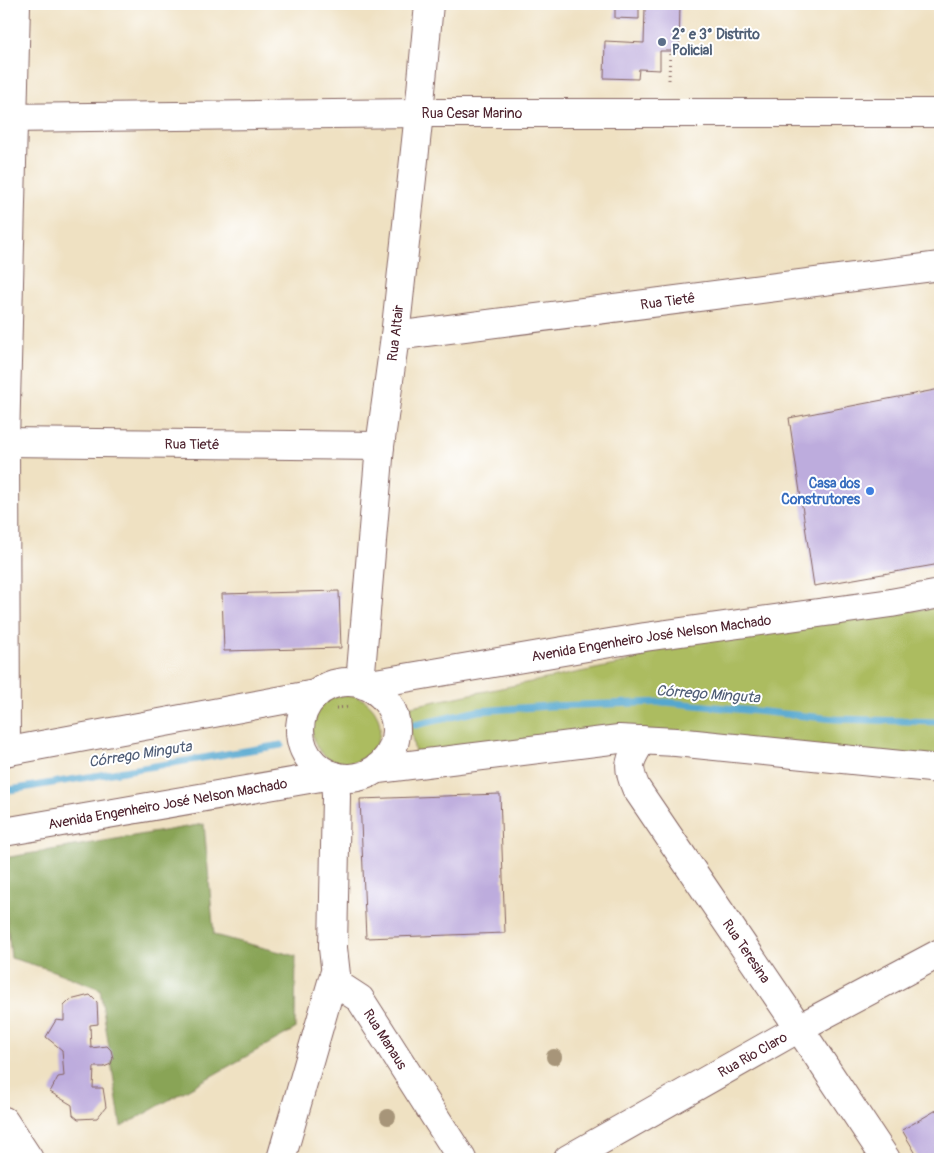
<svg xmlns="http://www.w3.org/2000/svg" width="944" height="1163" viewBox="0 0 944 1163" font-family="Pangolin,sans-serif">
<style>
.green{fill:#acbc60;stroke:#7b6e46}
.forest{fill:#89a456;stroke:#6a6240}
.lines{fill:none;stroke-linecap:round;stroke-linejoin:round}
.stream{stroke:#54a7cf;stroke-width:7}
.building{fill:#bdacdd}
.minor-casing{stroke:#846360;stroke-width:30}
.tertiary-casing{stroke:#846360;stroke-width:30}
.primary-casing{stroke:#846360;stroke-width:30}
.path{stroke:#846360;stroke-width:3;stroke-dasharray:1 4;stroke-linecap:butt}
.minor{stroke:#fff;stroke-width:28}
.tertiary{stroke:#fff;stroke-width:28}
.primary{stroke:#fff;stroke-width:28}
.tree{fill:#a79579}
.service-dot{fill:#5c6f8a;stroke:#fff;stroke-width:2}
.shop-dot{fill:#3f7fe0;stroke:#fff;stroke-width:2}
.labels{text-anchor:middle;stroke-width:4;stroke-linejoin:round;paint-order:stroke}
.service-label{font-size:14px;font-weight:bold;fill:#4e5e75;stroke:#fff;text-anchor:start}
.street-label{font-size:14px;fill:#4a1f2b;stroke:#fff}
.shop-label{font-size:14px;font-weight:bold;fill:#366cbe;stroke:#fff;text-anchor:end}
.water-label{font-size:15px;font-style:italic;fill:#4e5c75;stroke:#fff}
</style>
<rect width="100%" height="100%" fill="#fff"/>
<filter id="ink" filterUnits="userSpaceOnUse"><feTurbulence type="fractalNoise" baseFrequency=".02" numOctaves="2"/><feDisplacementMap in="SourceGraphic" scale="10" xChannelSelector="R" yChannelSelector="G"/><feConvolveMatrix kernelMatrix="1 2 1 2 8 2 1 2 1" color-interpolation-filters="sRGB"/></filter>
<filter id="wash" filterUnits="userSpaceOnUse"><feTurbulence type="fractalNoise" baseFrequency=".0096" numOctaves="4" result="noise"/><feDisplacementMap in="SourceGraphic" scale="20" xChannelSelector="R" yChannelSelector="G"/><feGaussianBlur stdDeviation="1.12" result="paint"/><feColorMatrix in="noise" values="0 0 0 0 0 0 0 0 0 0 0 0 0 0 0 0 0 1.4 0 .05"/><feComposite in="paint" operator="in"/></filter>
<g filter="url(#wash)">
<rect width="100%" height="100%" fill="#efe1c2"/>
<!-- green -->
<g class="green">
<path d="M940,607V760L782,743L415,754L407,707L620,664L676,642Z"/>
<circle cx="346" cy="729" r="34"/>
</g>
<!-- forest -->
<path class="forest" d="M204,824L214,935L296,956L295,1029L121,1127L100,989L48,969L11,958L4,894V858Z"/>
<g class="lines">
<!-- stream -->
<g class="stream">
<path d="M415,725L478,711L549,706L665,702L835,719L940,722"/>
<path d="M4,791L281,745"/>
</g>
</g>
<g id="blocks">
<!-- building -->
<g class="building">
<path d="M615,4H680L679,51H660V70L639,69L638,79L604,78L605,41L644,43L645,8H639V19L615,18Z"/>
<path d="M940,389V564L814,586L789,418Z"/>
<path d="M339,591L341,648L224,651L222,594Z"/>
<path d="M500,794L505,933L366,938L360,799Z"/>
<path d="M90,995L97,1002L98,1024L90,1025L91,1048L107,1046L111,1050L113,1058L111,1064L104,1067H94L93,1088H103L106,1107L97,1118L78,1119L73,1115L72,1105L50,1092L58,1077L64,1076L62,1050L46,1037L56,1020L64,1021V1006L70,1000Z"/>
<path d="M940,1108V1159H919L902,1130Z"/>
</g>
</g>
</g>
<g filter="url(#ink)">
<use href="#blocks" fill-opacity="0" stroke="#846360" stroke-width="1"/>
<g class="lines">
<defs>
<g id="minor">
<path id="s1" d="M4,118L419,113H940"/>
<path id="s2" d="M395,336L940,266"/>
<path id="s3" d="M4,442L380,446"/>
<path id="s4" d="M642,740C629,761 626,765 636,788L799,1028L886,1159"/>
<path d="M6,752L5,442L16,4"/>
<path d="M335,776L336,796L333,948L337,984"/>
<path id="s5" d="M337,984L360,999L462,1159"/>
<path d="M4,1121L29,1159"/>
<path d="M281,1159L334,975L337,984"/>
<path id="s6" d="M568,1159L799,1028L940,953"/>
</g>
<g id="tertiary">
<path id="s7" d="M360,683L380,446L395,336L419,113L429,4"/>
</g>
<g id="primary">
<circle cx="348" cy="730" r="48"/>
<path id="s8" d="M364,685L645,637L891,603L940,594"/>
<path d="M4,752L315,694"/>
<path d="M378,769L619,739L676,742L940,769"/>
<path id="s9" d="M4,832L332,775"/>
</g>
</defs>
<!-- minor casing -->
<use href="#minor" class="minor-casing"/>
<!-- tertiary casing -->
<use href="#tertiary" class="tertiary-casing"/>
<!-- primary casing -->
<use href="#primary" class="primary-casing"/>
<!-- path -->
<g class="path">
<path d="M669,80L670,51"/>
<path d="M336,708L349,707"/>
</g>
<!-- minor -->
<use href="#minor" class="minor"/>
<!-- tertiary -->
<use href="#tertiary" class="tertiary"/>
<!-- primary -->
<use href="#primary" class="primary"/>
</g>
<!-- trees -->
<g class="tree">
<circle cx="554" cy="1057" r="8"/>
<circle cx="388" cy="1117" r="8"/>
</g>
</g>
<!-- markers -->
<circle class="service-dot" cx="662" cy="42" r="5"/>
<circle class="shop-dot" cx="870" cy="491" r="5"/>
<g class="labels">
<!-- service labels -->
<g class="service-label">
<text x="672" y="39">2° e 3° Distrito<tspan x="672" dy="16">Policial</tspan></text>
</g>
<!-- street labels -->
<g class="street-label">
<text dy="5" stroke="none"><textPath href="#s1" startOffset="468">Rua Cesar Marino</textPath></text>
<text dy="5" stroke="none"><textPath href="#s2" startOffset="275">Rua Tietê</textPath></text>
<text dy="5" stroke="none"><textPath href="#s7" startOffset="352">Rua Altair</textPath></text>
<text dy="5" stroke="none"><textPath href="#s3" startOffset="188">Rua Tietê</textPath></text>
<text dy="5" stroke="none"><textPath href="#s8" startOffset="291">Avenida Engenheiro José Nelson Machado</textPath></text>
<text dy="5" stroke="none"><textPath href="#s9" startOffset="166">Avenida Engenheiro José Nelson Machado</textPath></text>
<text dy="5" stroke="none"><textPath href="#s4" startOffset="249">Rua Teresina</textPath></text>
<text dy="5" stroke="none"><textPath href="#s5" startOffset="75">Rua Manaus</textPath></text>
<text dy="5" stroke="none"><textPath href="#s6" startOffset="212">Rua Rio Claro</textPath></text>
</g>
<!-- shop labels -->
<g class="shop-label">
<text x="860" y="488">Casa dos<tspan x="860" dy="16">Construtores</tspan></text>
</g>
<!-- water labels -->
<g class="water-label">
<text transform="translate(708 694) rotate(4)" y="5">Córrego Minguta</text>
<text transform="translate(140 754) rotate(-9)" y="5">Córrego Minguta</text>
</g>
</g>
<!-- margin -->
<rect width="944" height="1163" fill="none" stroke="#fff" stroke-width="20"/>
</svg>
